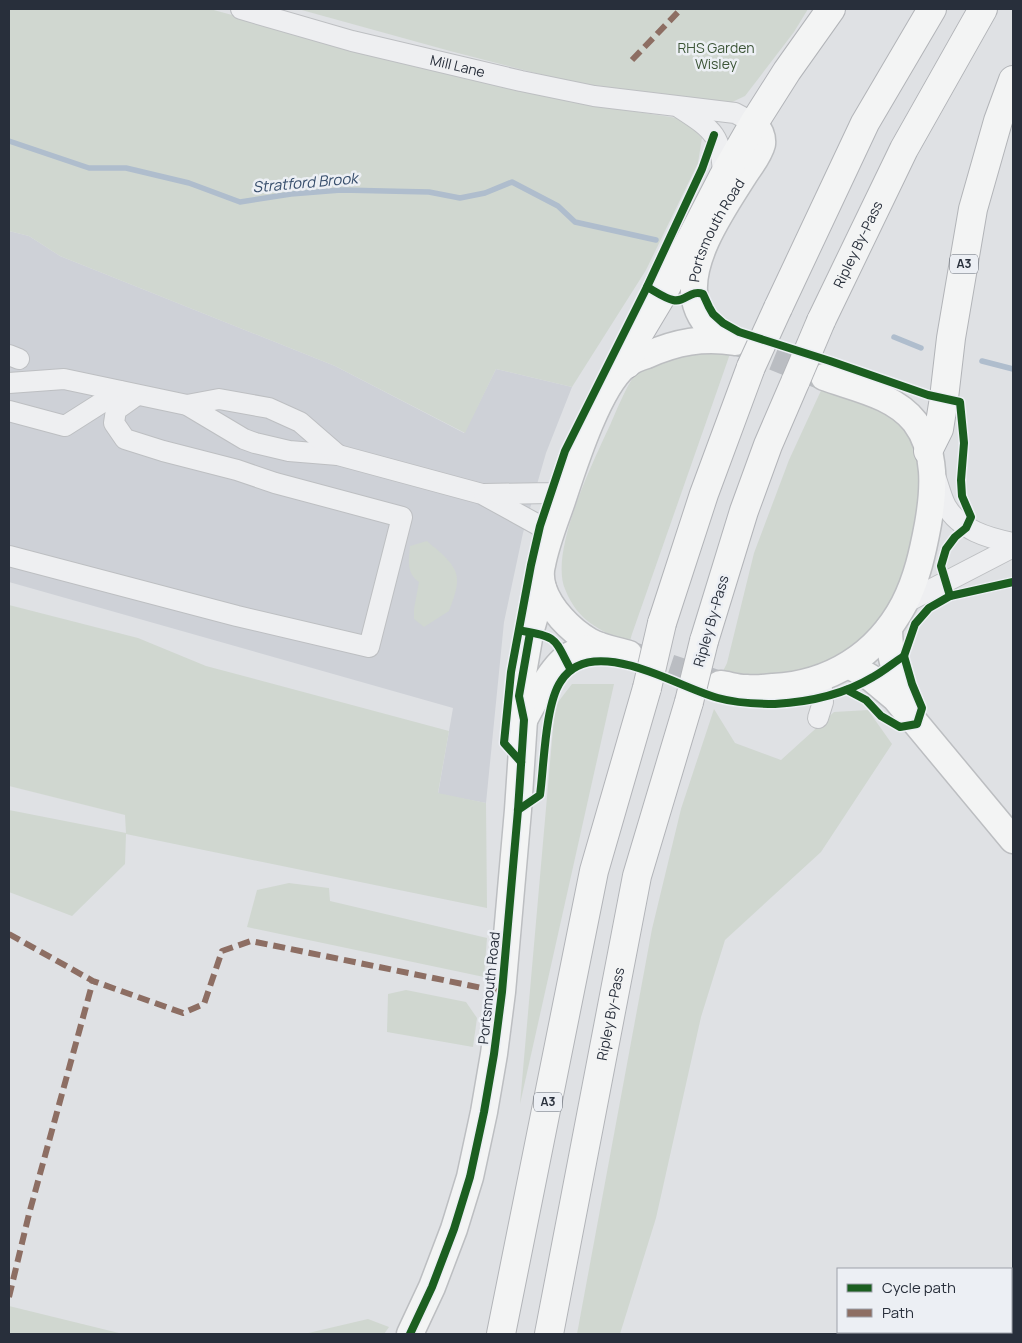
<svg xmlns="http://www.w3.org/2000/svg" width="1022" height="1343" viewBox="0 0 1022 1343" font-family="Manrope,sans-serif">
<style>
.built{fill:#ced1d7}
.green{fill:#d0d7d0}
.lines{fill:none;stroke-linecap:round;stroke-linejoin:round}
.stream{stroke:#afbdcd;stroke-width:5.5}
.major-tunnel{stroke:#babdc2;stroke-width:26;stroke-dasharray:26 13;stroke-linecap:butt}
.minor-casing{stroke:#bdbfc2;stroke-width:22}
.major-casing{stroke:#bcbec1;stroke-width:29}
.highway-casing{stroke:#b2b4b8;stroke-width:30}
.minor{stroke:#eeeff1;stroke-width:20}
.major{stroke:#f3f4f4;stroke-width:26}
.highway{stroke:#f3f4f4;stroke-width:28}
.highway-bridge-casing{stroke:#b2b4b8;stroke-width:30;stroke-linecap:butt}
.highway-bridge{stroke:#f3f4f4;stroke-width:28}
.quiet{stroke:#8d6e63;stroke-width:6;stroke-dasharray:12 6;stroke-linecap:butt}
.cycleway-casing{stroke:#eceff4;stroke-width:11}
.cycleway{stroke:#1b5e20;stroke-width:8}
.labels{text-anchor:middle;stroke-width:5;stroke-linejoin:round;paint-order:stroke}
.shield{fill:#eceff4;stroke:#636972;stroke-width:1}
.shield-label{font-size:12px;font-weight:bold;fill:#282f3b}
.park-label{font-size:14px;fill:#3c5537;stroke:#eceff4}
.street-label{font-size:14px;fill:#282f3b;stroke:#eceff4}
.water-label{font-size:15px;font-style:italic;fill:#364d6b;stroke:#eceff4}
</style>
<rect width="100%" height="100%" fill="#dfe1e4"/>
<!-- built -->
<path class="built" d="M9,231L29,236L60,256L335,366L464,433L496,369L572,387L546,453L523,533L504,622L486,803L438,794L453,708L9,582Z"/>
<!-- green -->
<g class="green">
<path d="M9,9H210L433,69L591,105L684,119L702,138L698,163L646,270L572,387L496,369L465,433L335,366L60,256L29,236L9,231Z"/>
<path d="M298,9H808L794,32L745,96L728,104L687,100L574,83L450,51Z"/>
<path d="M731,351L632,634L629,644C599,629 578,622 565,589C549,551 594,460 611,423C617,410 629,378 640,370C649,364 664,357 675,354C687,351 717,352 731,351Z"/>
<path d="M824,384L888,410L914,440L920,463L921,486L915,529L908,561L898,593L882,618L856,644L826,663L796,673L759,678L722,673L727,663L754,553L789,460Z"/>
<path d="M427,541C438,551 458,564 457,581C457,591 452,602 449,611L424,627L414,619V609L419,582C406,573 409,560 410,546Z"/>
<path d="M9,605L138,638L206,666L449,731L438,793L486,803L487,908L126,834L125,864L72,916L9,892V810L126,833L125,815L9,786Z"/>
<path d="M572,684H614L520,1104L555,706Z"/>
<path d="M714,709L735,743L781,760L834,712L868,710L892,744L821,852L725,940L701,1017L656,1218L620,1334H577L652,929L681,809Z"/>
<path d="M289,883L329,888L330,901L487,938L484,977L247,927L257,890Z"/>
<path d="M406,990L466,1002L477,1018L473,1047L387,1032L388,994Z"/>
<path d="M9,1306L123,1334H9Z"/>
<path d="M368,1319L389,1327L384,1334H304Z"/>
</g>
<g class="lines">
<!-- stream -->
<g class="stream">
<path d="M9,141L89,168H126L189,183L240,202L291,194L341,190L429,192L460,198L485,193L512,182L558,206L575,222L656,240"/>
<path d="M894,337L921,348"/>
<path d="M982,361L1013,369"/>
</g>
<!-- major-tunnel -->
<g class="major-tunnel">
<path d="M738,343L820,376"/>
<path d="M633,655L717,683"/>
</g>
<defs>
<g id="minor">
<path id="s1" d="M241,9L352,41L521,81L594,96L735,113L754,123"/>
<path d="M680,108C714,130 722,136 723,177"/>
<path d="M9,355L19,359"/>
<path d="M9,383L64,379L187,405L244,439L255,443L289,451L338,455L482,494L540,526L548,542"/>
<path d="M187,405L219,399L269,408L300,422L338,455"/>
<path d="M9,411L65,426L120,391"/>
<path d="M935,476C939,486 941,497 946,506C960,530 988,538 1013,543"/>
<path d="M484,494L551,493L566,490"/>
<path d="M9,556L237,616L369,647L402,517L275,483L237,470L163,451L125,439L114,423L116,410L137,395"/>
<path d="M905,603L1013,547"/>
<path d="M818,718L823,702L821,678"/>
</g>
<g id="major">
<path id="s2" d="M719,339C709,328 698,316 695,300C687,261 722,210 743,177C749,167 759,156 762,144C763,136 759,129 754,123"/>
<path d="M889,628C889,657 897,683 909,709"/>
<path d="M629,654C616,650 601,648 589,641C570,630 550,609 543,588C541,581 540,572 542,565C546,544 554,524 561,504C573,468 598,387 626,365C632,360 640,357 647,355C676,342 703,337 735,342"/>
<path d="M849,665L871,678L895,698L1013,840"/>
<path d="M720,684C729,685 737,688 746,688C755,689 764,688 773,687C830,684 877,655 904,604C917,579 923,551 928,524C934,490 937,451 915,422C894,395 854,388 824,377"/>
<path d="M524,720C533,703 551,668 567,657C577,650 588,648 600,646"/>
<path d="M410,1334L432,1287L454,1229L470,1177L484,1112L494,1054L502,992L518,810L524,720L519,696L530,633L543,588"/>
</g>
<g id="highway">
<path d="M778,308L865,123L932,9"/>
<path id="s3" d="M821,321L904,149L983,9"/>
<path d="M627,364L638,335L662,295L723,177L754,123L787,71L831,9"/>
<path d="M928,451L939,429L944,398L951,338L973,209L998,121L1013,80"/>
<path d="M662,623L704,494L751,367"/>
<path d="M704,641L744,511L768,445L796,380"/>
<path d="M501,1334L594,871L647,688"/>
<path id="s4" d="M549,1334L637,876L689,702"/>
</g>
</defs>
<!-- minor casing -->
<use href="#minor" class="minor-casing"/>
<!-- major casing -->
<use href="#major" class="major-casing"/>
<!-- highway casing -->
<use href="#highway" class="highway-casing"/>
<!-- minor -->
<use href="#minor" class="minor"/>
<!-- major -->
<use href="#major" class="major"/>
<!-- highway -->
<use href="#highway" class="highway"/>
<defs>
<g id="highway-bridge">
<path d="M751,367L778,308"/>
<path d="M796,380L821,321"/>
<path d="M647,688L662,623"/>
<path d="M689,702L704,641"/>
</g>
</defs>
<!-- highway-bridge casing -->
<use href="#highway-bridge" class="highway-bridge-casing"/>
<!-- highway-bridge -->
<use href="#highway-bridge" class="highway-bridge"/>
<!-- quiet -->
<g class="quiet">
<path d="M632,60L681,9"/>
<path d="M9,934L93,981L183,1013L204,1004L222,951L251,941L502,992"/>
<path d="M9,1297L29,1214L93,981"/>
</g>
<defs>
<g id="cycleway">
<path d="M647,287C655,291 664,298 673,300C685,303 691,289 703,294L709,307L713,314L723,323L739,332L830,361L928,395L960,402L964,443L961,480L962,496L971,517L966,528L955,537L946,549L941,566L950,596"/>
<path d="M523,631C559,637 554,639 571,670"/>
<path d="M847,690L866,700L881,716L900,727L917,724L922,708L912,684L904,656L915,624L929,608L950,596L1013,582"/>
<path d="M521,762L504,743L511,672L531,565L540,526L565,451L647,287L702,169L714,135"/>
<path d="M518,810L540,795C544,766 545,704 561,681C592,632 679,688 718,698C736,703 756,704 775,704C809,702 843,695 873,677C884,671 893,663 904,656"/>
<path d="M410,1334L432,1287L454,1229L470,1177L484,1112L494,1054L502,992L518,810L524,720L519,696L530,633"/>
</g>
</defs>
<!-- cycleway casing -->
<use href="#cycleway" class="cycleway-casing"/>
<!-- cycleway -->
<use href="#cycleway" class="cycleway"/>
</g>
<g class="labels">
<!-- shield labels -->
<g class="shield">
<rect x="950" y="254.5" width="28" height="19" rx="4"/>
<rect x="534" y="1092.5" width="28" height="19" rx="4"/>
</g>
<g class="shield-label">
<text x="964" y="268">A3</text>
<text x="548" y="1106">A3</text>
</g>
<!-- park labels -->
<g class="park-label">
<text x="716" y="53">RHS Garden<tspan x="716" dy="16">Wisley</tspan></text>
</g>
<!-- street labels -->
<g class="street-label">
<text dy="5" stroke="none"><textPath href="#s1" startOffset="224">Mill Lane</textPath></text>
<text dy="5" stroke="none"><textPath href="#s2" startOffset="121">Portsmouth Road</textPath></text>
<text dy="5" stroke="none"><textPath href="#s3" startOffset="85">Ripley By-Pass</textPath></text>
<text transform="translate(711 621) rotate(-74)" y="5">Ripley By-Pass</text>
<text transform="translate(489 988) rotate(-84)" y="5">Portsmouth Road</text>
<text dy="5" stroke="none"><textPath href="#s4" startOffset="326">Ripley By-Pass</textPath></text>
</g>
<!-- water labels -->
<g class="water-label">
<text transform="translate(305 183) rotate(-5)" y="5">Stratford Brook</text>
</g>
</g>
<!-- border -->
<rect width="1022" height="1343" fill="none" stroke="#282f3b" stroke-width="20"/>
<!-- legend -->
<rect x="837" y="1268" width="175" height="65" fill="#eceff4" stroke="#9ea2aa"/>
<rect x="847" y="1284" width="25" height="8" fill="#1b5e20" stroke="#9ea2aa"/>
<text x="882" y="1293" font-size="15" fill="#282f3b">Cycle path</text>
<rect x="847" y="1309" width="25" height="8" fill="#8d6e63" stroke="#9ea2aa"/>
<text x="882" y="1318" font-size="15" fill="#282f3b">Path</text>
</svg>
